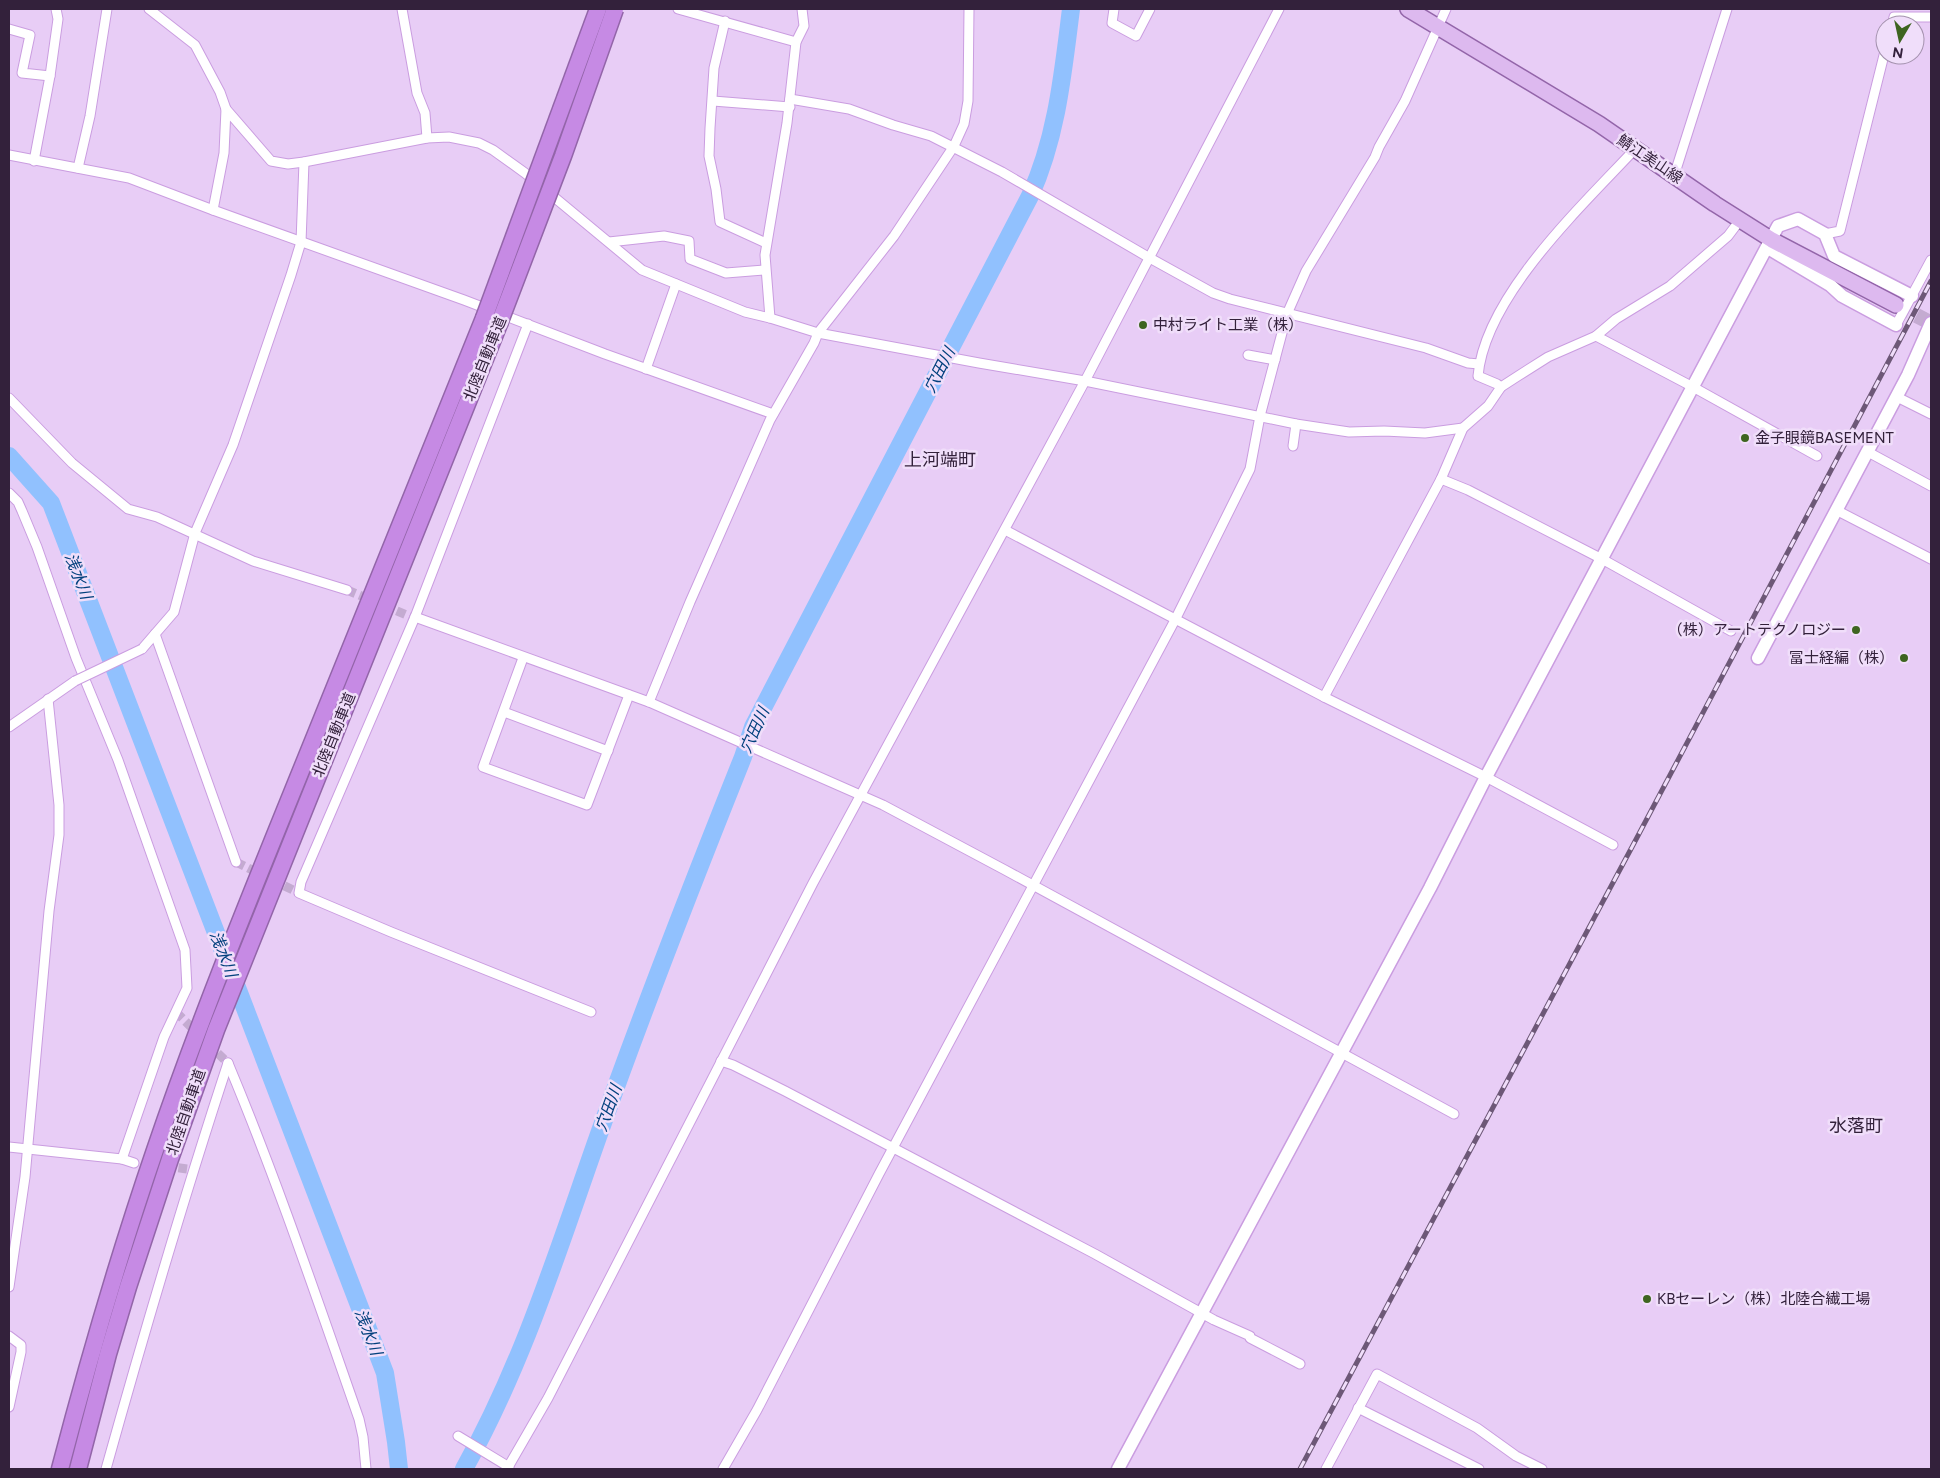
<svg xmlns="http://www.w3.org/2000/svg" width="1940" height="1478" viewBox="0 0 1940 1478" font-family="Figtree,'Noto Sans JP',sans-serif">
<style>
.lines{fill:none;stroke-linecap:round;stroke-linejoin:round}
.river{stroke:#91c1fe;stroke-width:18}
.street-tunnel{stroke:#c4abd1;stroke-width:9;stroke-dasharray:9 4.5;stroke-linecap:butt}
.primary-tunnel{stroke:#c4abd1;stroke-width:15;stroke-dasharray:15 8;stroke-linecap:butt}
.street-casing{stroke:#ca9de0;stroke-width:11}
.secondary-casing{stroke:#ca9de0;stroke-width:15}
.primary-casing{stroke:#9365a9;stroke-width:18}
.highway-casing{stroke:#9365a9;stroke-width:19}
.street{stroke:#fff;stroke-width:9}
.secondary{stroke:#fff;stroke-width:12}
.primary{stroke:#ddb9ef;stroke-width:15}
.highway{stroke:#c68ae4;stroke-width:16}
.rail-casing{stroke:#6d5877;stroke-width:5}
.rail{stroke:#f0defa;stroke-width:3;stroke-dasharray:9;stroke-linecap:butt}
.street-bridge-casing{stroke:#ca9de0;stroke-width:11;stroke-linecap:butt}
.highway-bridge-casing{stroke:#9365a9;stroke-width:19;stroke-linecap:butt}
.street-bridge{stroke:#fff;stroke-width:9}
.highway-bridge{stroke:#c68ae4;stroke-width:16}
.poi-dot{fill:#3e6520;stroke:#f0defa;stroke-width:2}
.labels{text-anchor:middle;stroke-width:5;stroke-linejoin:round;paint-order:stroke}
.street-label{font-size:15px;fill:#33213b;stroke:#f0defa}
.poi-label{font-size:15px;fill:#33213b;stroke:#f0defa;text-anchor:start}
.water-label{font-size:16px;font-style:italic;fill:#02407d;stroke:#f0defa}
.quarter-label{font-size:18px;fill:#33213b;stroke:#f0defa}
</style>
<rect width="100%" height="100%" fill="#e8cdf6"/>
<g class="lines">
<!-- river -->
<g class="river">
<path d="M9,456L51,503L385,1373L396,1442L399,1469"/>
<path d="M464,1469C523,1364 559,1247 599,1134C644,1007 693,882 743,757L753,727L1030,196C1057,137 1063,72 1071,9"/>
</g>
<!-- street-tunnel -->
<g class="street-tunnel">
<path d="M347,590L421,621"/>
<path d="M236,862L299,893"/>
<path d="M176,1012L199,1035"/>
<path d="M208,1044L228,1063"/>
<path d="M165,1166L187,1169"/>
</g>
<!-- primary-tunnel -->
<path class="primary-tunnel" d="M1896,305L1931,323"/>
<defs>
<g id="street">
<path d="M149,9L195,45L220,92L226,109L271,161L288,164L304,162L427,138L449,137L479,143L493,150L525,173L642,270L745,312L770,318L818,333L979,363L1085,381L1296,424L1349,432L1384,431L1425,433L1463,428"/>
<path d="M402,9L417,93L425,113L427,138"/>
<path d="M678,9L796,42"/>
<path d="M1114,9L1112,23L1136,36L1150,9"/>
<path d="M725,21L714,68L710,128L709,156L716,189L720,222L766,243"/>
<path d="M1892,25L1894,17H1931"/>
<path d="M9,29L30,35L22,73L50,76"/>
<path d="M790,99L849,109L893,125L931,136L1002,172L1148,257L1213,293L1230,299L1426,348L1468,363L1479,364"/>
<path d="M713,101L790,107"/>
<path d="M9,155L129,178L213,210L464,300L605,354L773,414"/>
<path d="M34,161L50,76L58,19L56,9"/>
<path d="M78,168L90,116L107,9"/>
<path d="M1674,176L1727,9"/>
<path d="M213,210L224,153L226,109"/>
<path d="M1825,234L1840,231L1885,51"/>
<path d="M609,242L664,236L689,241L690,259L726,273L765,270"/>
<path d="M770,318L765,255L787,123L796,42L804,26L802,9"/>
<path d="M528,324L415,617L301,882L299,893L391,932L591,1012"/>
<path d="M1896,325L1931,260"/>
<path d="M1596,336L1693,387L1817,456"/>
<path d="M1248,355L1275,360"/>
<path d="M646,369L676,284"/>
<path d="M1501,387L1497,384L1478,376C1485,296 1582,206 1635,149"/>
<path d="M1897,397L1931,414"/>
<path d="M9,398L72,463L128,509L157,517L253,561L347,590"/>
<path d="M1293,446L1296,424"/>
<path d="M1868,452L1931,486"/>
<path d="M1441,479L1468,490L1602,559L1731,631"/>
<path d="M9,493L18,502L22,511L37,547L76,658L118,760L185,950L187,988L164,1037L122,1159"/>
<path d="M1836,510L1931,559"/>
<path d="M1005,530L1324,697L1486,777L1613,845"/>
<path d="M415,617L649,702L883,805L1005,870L1454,1114"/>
<path d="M155,634L236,862"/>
<path d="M142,649L174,612L195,533L233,445L291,275L301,242L304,162"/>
<path d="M523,658L483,767L587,805L629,695"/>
<path d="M1324,697L1441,479L1463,428L1488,406L1501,387L1518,376L1548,357L1596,336L1616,319L1670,286L1728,236L1740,220"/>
<path d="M649,702L690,602L770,420L814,343L818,333L894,236L954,146L964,124L968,101L969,9"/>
<path d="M504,712L608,751"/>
<path d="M9,727L75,681"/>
<path d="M721,1061L733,1065L785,1091L1095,1254L1214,1320L1250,1336V1338L1300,1364"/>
<path d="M228,1063C277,1180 317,1299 359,1419L363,1437L366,1469"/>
<path d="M9,1147L122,1159L134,1163"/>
<path d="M9,1287L25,1177L49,911L59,835V805L48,699"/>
<path d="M9,1336L21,1345V1352L9,1407"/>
<path d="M1358,1408L1479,1469"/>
<path d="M458,1436L509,1467"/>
<path d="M106,1469C144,1333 184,1197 228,1063"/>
<path d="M507,1469L548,1398L813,883L1085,381L1279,9"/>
<path d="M723,1469L757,1410L879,1174L1175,620L1250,469L1260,416L1287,314L1306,271L1375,157L1379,147L1405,101L1446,9"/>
<path d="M1326,1469L1377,1374L1477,1428L1516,1456L1542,1469"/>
</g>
<g id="secondary">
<path d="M1768,248L1830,285L1842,296L1896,325"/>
<path d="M1758,658L1908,375L1931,323"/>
<path d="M1118,1469L1430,888L1486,777L1778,226L1798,219L1825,234L1834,256L1912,296"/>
</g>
<path id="primary" d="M1408,9L1599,124L1715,204L1772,240L1896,305"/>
<g id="highway">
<path d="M60,1469C88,1362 119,1255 155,1150C202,1012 258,877 313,741C370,600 427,459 484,318"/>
<path d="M78,1469L108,1354L128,1287L170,1159L216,1030L499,324"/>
</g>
</defs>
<!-- street casing -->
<use href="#street" class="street-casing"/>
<!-- secondary casing -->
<use href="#secondary" class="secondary-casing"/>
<!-- primary casing -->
<use href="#primary" class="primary-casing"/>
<!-- highway casing -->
<use href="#highway" class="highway-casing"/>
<!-- street -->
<use href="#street" class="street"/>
<!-- secondary -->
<use href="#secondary" class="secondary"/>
<!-- primary -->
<use href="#primary" class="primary"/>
<!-- highway -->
<use href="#highway" class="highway"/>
<defs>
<path id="rail" d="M1300,1469L1632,847L1931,281"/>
</defs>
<!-- rail casing -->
<use href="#rail" class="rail-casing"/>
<!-- rail -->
<use href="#rail" class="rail"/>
<defs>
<path id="street-bridge" d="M75,681L142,649"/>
<g id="highway-bridge">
<path d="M484,318L598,9"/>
<path d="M499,324L563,156L615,9"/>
</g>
</defs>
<!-- street-bridge casing -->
<use href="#street-bridge" class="street-bridge-casing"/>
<!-- highway-bridge casing -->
<use href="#highway-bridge" class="highway-bridge-casing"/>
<!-- street-bridge -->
<use href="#street-bridge" class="street-bridge"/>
<!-- highway-bridge -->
<use href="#highway-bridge" class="highway-bridge"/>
</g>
<!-- markers -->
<g class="poi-dot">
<circle cx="1143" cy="325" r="5"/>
<circle cx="1745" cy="438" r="5"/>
<circle cx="1856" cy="630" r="5"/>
<circle cx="1904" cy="658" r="5"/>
<circle cx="1647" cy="1299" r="5"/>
</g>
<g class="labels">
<!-- street labels -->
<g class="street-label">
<text transform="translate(1650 159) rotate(34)" y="5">鯖江美山線</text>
<text transform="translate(485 359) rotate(-68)" y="5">北陸自動車道</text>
<text transform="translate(334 735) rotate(-68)" y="5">北陸自動車道</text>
<text transform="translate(186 1112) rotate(-71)" y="5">北陸自動車道</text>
</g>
<!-- poi labels -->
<g class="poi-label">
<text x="1153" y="330">中村ライト工業（株）</text>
<text x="1755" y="443">金子眼鏡BASEMENT</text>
<text x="1846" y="635" text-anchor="end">（株）アートテクノロジー</text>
<text x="1894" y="663" text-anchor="end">冨士経編（株）</text>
<text x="1657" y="1304">KBセーレン（株）北陸合繊工場</text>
</g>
<!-- water labels -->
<g class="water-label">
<text transform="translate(939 370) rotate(-63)" y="6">穴田川</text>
<text transform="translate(79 576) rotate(69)" y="6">浅水川</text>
<text transform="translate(754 730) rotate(-66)" y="6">穴田川</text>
<text transform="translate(224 954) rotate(69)" y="6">浅水川</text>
<text transform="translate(608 1108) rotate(-70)" y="6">穴田川</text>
<text transform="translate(369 1332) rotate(69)" y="6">浅水川</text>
</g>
<!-- quarter labels -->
<g class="quarter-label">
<text x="940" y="466">上河端町</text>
<text x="1856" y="1132">水落町</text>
</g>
</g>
<!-- border -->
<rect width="1940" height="1478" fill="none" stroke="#33213b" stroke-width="20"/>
<!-- north arrow -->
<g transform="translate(1900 40) rotate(189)"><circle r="24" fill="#f0defa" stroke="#a492ae"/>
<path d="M0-4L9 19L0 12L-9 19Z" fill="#3e6520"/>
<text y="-8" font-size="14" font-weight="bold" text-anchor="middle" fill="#33213b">N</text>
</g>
</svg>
